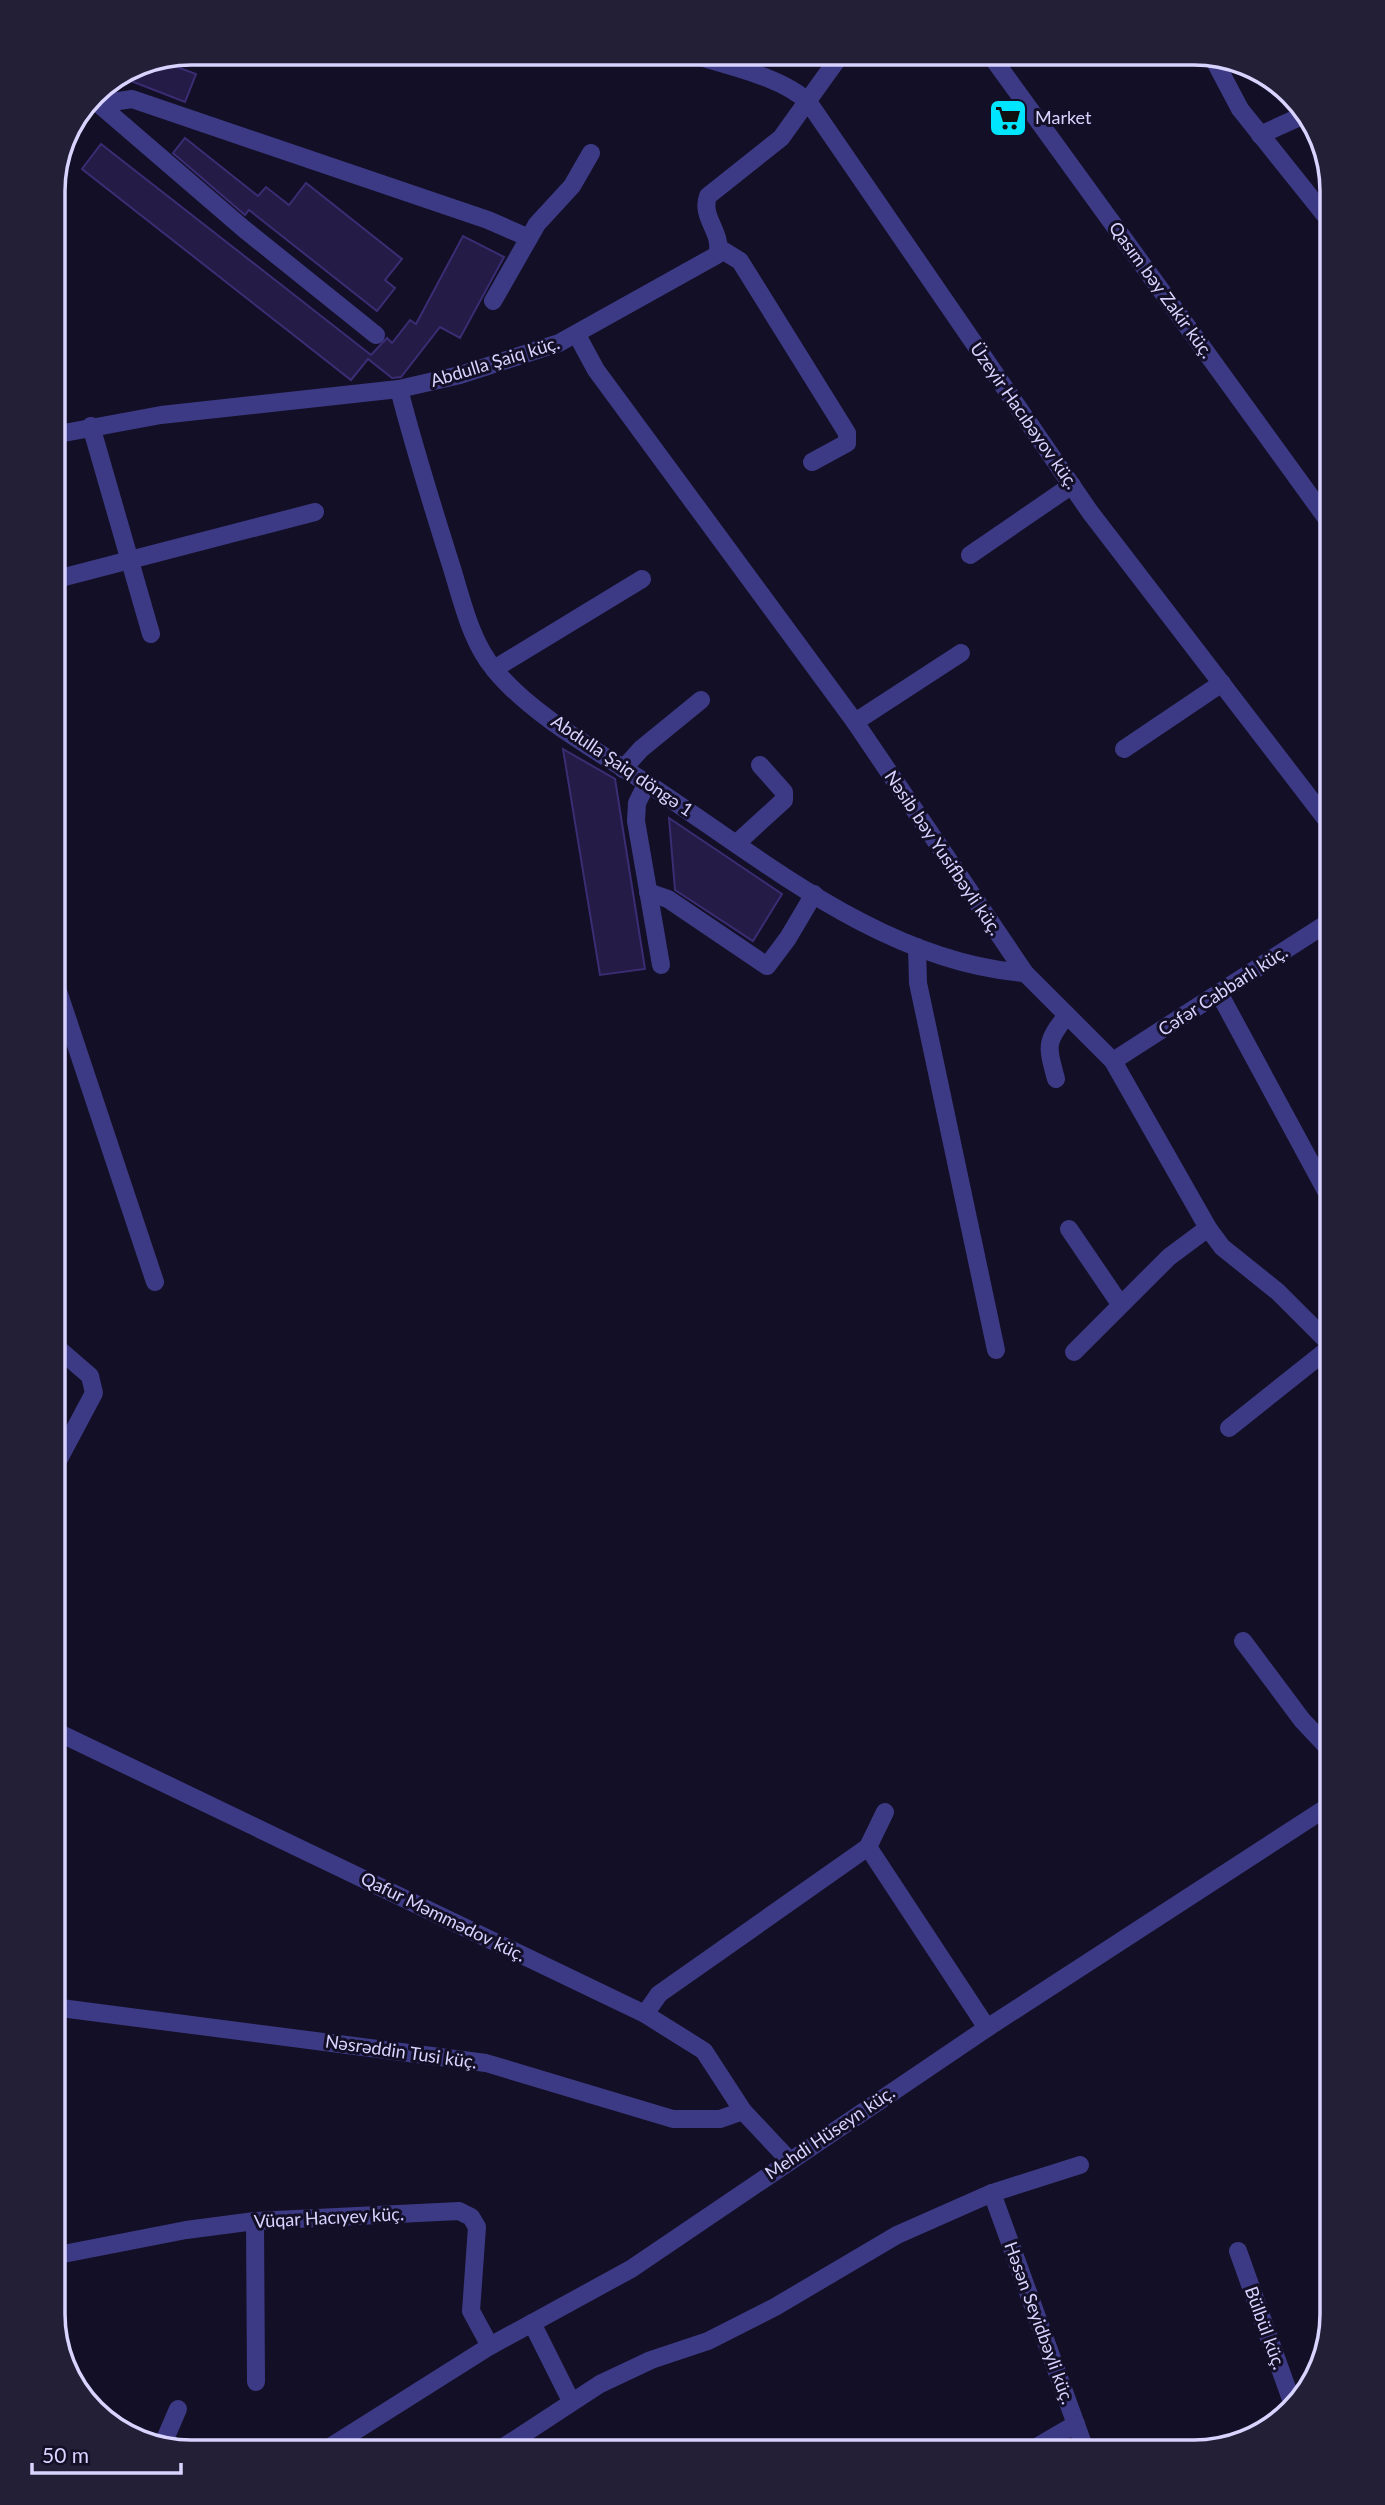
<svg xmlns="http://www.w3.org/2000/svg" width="1385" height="2505" viewBox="0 0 1385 2505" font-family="Lato,sans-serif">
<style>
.building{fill:#241b47;stroke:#3b2d73;stroke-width:2}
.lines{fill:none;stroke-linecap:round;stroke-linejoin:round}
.minor{stroke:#3d3a85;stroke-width:18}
.labels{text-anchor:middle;stroke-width:6;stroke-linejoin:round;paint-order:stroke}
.poi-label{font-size:18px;fill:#d9d4ff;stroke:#130f26;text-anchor:start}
.street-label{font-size:18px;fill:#d9d4ff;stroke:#130f26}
.rim{fill:none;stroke:#d9d4ff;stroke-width:3.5}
</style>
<rect width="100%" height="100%" fill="#130f26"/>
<!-- building -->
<g class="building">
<path d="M156,59L196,74L185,102L118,76L138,63Z"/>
<path d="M185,138L258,196L266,187L289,205L306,183L402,259L385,280L395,288L377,311L249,210L245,215L173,153Z"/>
<path d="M101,144L371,355L387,338L392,343L410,320L416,324L463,236L504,257L460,338L440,327L401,377L392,378L368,359L351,380L82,169Z"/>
<path d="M563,749L615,779L645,969L600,975Z"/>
<path d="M669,818L782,894L753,941L675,890Z"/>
</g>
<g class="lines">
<!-- minor -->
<g class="minor">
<path d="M687,53C723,65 782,76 809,103L1090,512L1332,827"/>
<path d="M989,53L1332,526"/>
<path d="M1212,56L1240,109L1332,224"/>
<path d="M93,99L244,229L376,335"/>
<path d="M99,104L132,99L488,220L529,238"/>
<path d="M1260,135L1304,115"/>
<path d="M719,248L740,261L847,433V443L812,462"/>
<path d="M493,301L537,224L572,186L591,153"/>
<path d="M577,335L596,370L855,722L1025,973L1113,1061L1208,1228L1222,1247L1278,1292L1332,1346"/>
<path d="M399,389C414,448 432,505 450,562C461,596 470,641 494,669C532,716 601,753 651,786C765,861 884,962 1025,973"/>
<path d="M91,426L151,634"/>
<path d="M53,435L161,415L399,389L460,375L559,343L717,255C724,233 700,218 708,196L781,138L842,53"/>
<path d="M970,555L1072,485"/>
<path d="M53,580L315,512"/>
<path d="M494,669L642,579"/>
<path d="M855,722L961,653"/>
<path d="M1124,749L1222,683"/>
<path d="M623,769L641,749L701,700"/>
<path d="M647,783L637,803L636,821L661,965"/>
<path d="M737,843L784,800V792L760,765"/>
<path d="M648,892L668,899L767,966L788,938L814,894"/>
<path d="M917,947L918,983L996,1350"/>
<path d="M53,976L155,1282"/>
<path d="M1219,993L1332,1202"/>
<path d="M1113,1061L1332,920"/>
<path d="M1056,1079C1047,1045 1045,1043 1067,1015"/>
<path d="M1069,1229L1120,1304"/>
<path d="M1074,1352L1169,1257L1208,1228"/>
<path d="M1229,1428L1332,1346"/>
<path d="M53,1470L94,1393L90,1376L61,1351"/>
<path d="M1243,1641L1302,1720L1332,1752"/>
<path d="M53,1730L645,2014L704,2051L743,2111L789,2160"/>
<path d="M868,1847L987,2028"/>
<path d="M53,2007L486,2063L673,2119H720L743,2111"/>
<path d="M645,2014L659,1994L868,1847L885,1812"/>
<path d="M992,2193L1086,2452"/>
<path d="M255,2221L256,2382"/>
<path d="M1238,2251L1293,2405"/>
<path d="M53,2256L186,2230L255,2221L459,2211L471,2217L477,2227L471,2311L490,2346"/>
<path d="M532,2323L571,2401"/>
<path d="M162,2446L178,2409"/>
<path d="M322,2452L490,2346L631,2269L987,2028L1332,1804"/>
<path d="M496,2452L600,2384L651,2360L708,2341L775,2307L897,2235L992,2193L1080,2165"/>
<path d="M1028,2452L1076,2424"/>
</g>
</g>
<!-- icons -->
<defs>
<symbol id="supermarket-square" viewBox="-11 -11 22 22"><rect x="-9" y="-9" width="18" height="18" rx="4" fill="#00e5ff" stroke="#130f26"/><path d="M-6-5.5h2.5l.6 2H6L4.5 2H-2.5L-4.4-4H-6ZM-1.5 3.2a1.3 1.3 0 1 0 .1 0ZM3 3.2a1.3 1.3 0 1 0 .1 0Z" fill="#111"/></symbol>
</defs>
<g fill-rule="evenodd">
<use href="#supermarket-square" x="986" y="96" width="44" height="44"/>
</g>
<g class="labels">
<!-- poi labels -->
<g class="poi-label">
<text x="1035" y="124">Market</text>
</g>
<!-- street labels -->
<g class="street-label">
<text transform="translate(1161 290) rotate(54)" y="6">Qasım bəy Zakir küç.</text>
<text transform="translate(495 362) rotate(-17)" y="6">Abdulla Şaiq küç.</text>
<text transform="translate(1024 416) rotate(55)" y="6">Üzeyir Hacıbəyov küç.</text>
<text transform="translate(622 766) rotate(34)" y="6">Abdulla Şaiq döngə 1</text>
<text transform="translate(943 853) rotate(56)" y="6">Nəsib bəy Yusifbəyli küç.</text>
<text transform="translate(1223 991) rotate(-33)" y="6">Cəfər Cabbarlı küç.</text>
<text transform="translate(443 1917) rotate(26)" y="6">Qafur Məmmədov küç.</text>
<text transform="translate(401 2052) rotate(8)" y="6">Nəsrəddin Tusi küç.</text>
<text transform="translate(830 2133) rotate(-34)" y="6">Mehdi Hüseyn küç.</text>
<text transform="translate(329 2218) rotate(-3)" y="6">Vüqar Hacıyev küç.</text>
<text transform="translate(1039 2323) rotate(70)" y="6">Həsən Seyidbəyli küç.</text>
<text transform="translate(1265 2328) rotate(70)" y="6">Bülbül küç.</text>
</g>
</g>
<!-- crop -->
<path d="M0 0H1385V2505H0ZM191 65H1194A126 126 0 0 1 1320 191V2314A126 126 0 0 1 1194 2440H191A126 126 0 0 1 65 2314V191A126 126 0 0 1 191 65Z" fill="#231f37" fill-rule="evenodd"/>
<path class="rim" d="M191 65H1194A126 126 0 0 1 1320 191V2314A126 126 0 0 1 1194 2440H191A126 126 0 0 1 65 2314V191A126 126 0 0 1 191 65Z"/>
<!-- scale -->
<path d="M32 2463v10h149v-10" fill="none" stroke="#d9d4ff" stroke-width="3.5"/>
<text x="42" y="2463" font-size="21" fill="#d9d4ff" stroke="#130f26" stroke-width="5" paint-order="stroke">50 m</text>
</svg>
